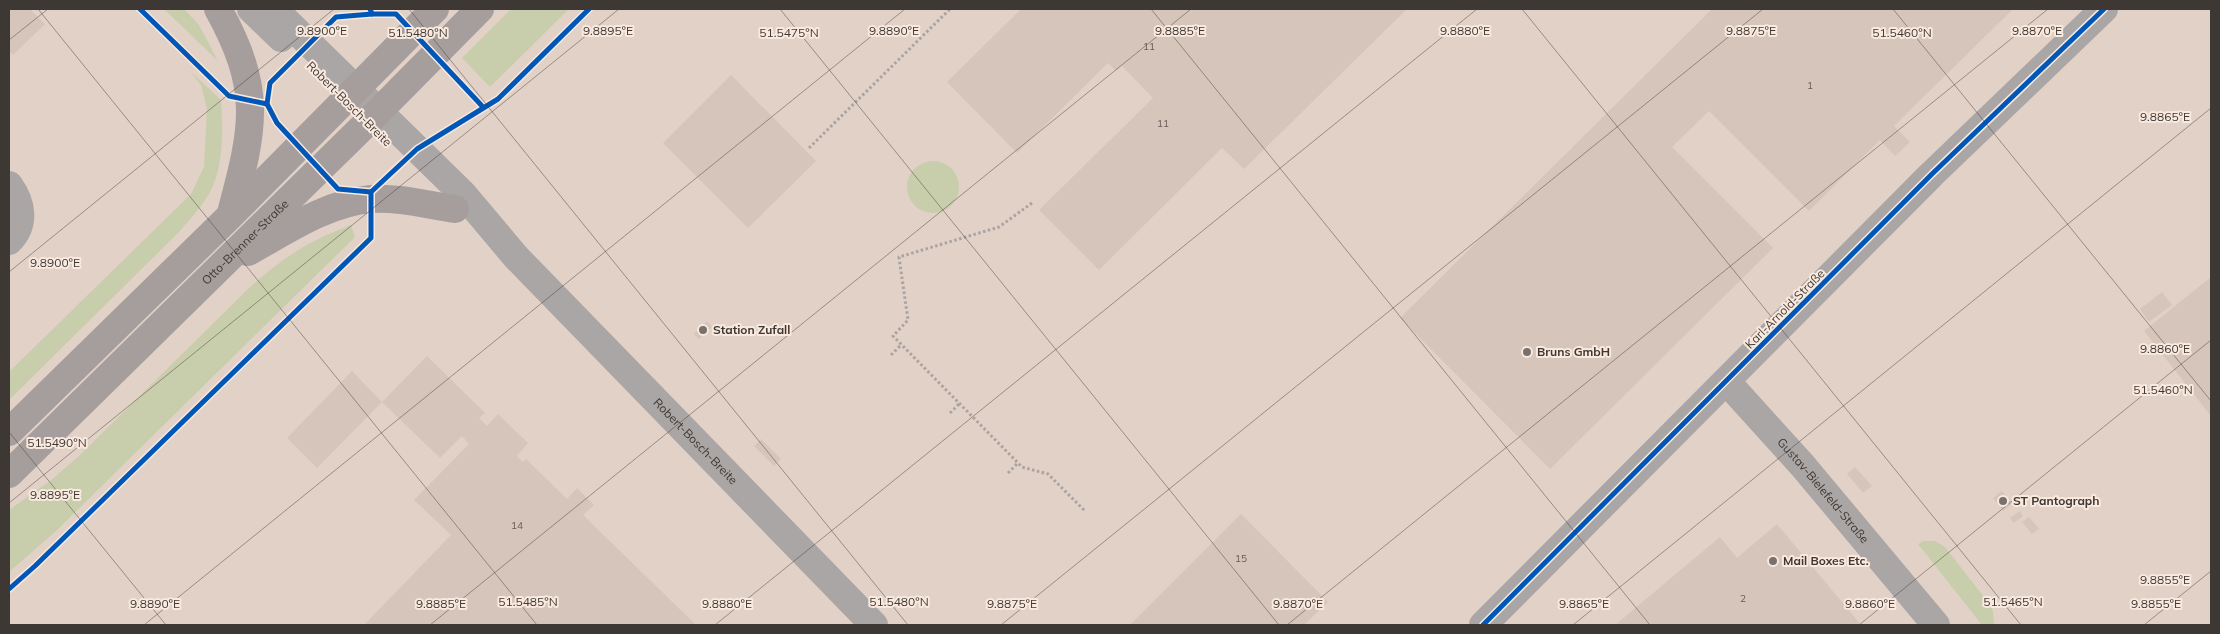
<svg xmlns="http://www.w3.org/2000/svg" width="2220" height="634" viewBox="0 0 2220 634" font-family="Mulish,sans-serif">
<style>
.built{fill:#e2d1c7}
.green{fill:#c8ceac}
.building{fill:#d6c5bb}
.lines{fill:none;stroke-linecap:round;stroke-linejoin:round}
.path{stroke:#a9a4a2;stroke-width:3;stroke-dasharray:2.5 2.5;stroke-linecap:butt}
.minor{stroke:#aaa6a5;stroke-width:28}
.major{stroke:#a59e9c;stroke-width:28}
.cycleway-casing{stroke:#f9e9de;stroke-width:8}
.cycleway{stroke:#0057b8;stroke-width:5}
.ticks{fill:none;stroke:#3e3834;stroke-width:1;stroke-opacity:0.45}
.poi-dot{fill:#79716d;stroke:#f9e9de;stroke-width:2}
.labels{text-anchor:middle;stroke-width:4;stroke-linejoin:round;paint-order:stroke}
.number-label{font-size:10px;fill:#645b56}
.street-label{font-size:12px;fill:#3e3834;stroke:#f9e9de}
.poi-label{font-size:12px;font-weight:bold;fill:#3e3834;stroke:#f9e9de;text-anchor:start}
.ticks-label{font-size:12px;text-anchor:middle;fill:#3e3834;stroke:#f9e9de;stroke-width:4;stroke-linejoin:round;paint-order:stroke}
</style>
<rect width="100%" height="100%" fill="#e6dcd7"/>
<!-- built -->
<rect class="built" x="9" y="9" width="2202" height="616"/>
<!-- green -->
<g class="green">
<path d="M164,9H184L199,25L218,61Z"/>
<path d="M511,9H569L490,87L462,58Z"/>
<path d="M190,71L221,100C223,129 224,166 210,192C202,207 190,219 179,232L9,400V372L191,194L204,167L207,109L201,85Z"/>
<circle cx="933" cy="187" r="26"/>
<path d="M351,225L355,237L55,532L9,572V510L50,481L80,455L251,286C286,256 308,241 351,225Z"/>
<path d="M1924,541H1935L1945,547L1987,601L1993,611L1994,625H1982L1918,544Z"/>
</g>
<!-- building -->
<g class="building">
<path d="M9,9H30L45,24L13,55L9,51Z"/>
<path d="M1021,9H1407L1244,169L1222,148L1099,270L1039,210L1153,98L1122,66L1116,71L1108,63L1017,153L947,82Z"/>
<path d="M1712,9H2013L1894,126L1910,142L1895,156L1880,140L1809,211L1709,111L1672,147L1773,248L1550,469L1400,318Z"/>
<path d="M731,75L816,161L748,228L663,143Z"/>
<path d="M2211,277V416L2144,331Z"/>
<path d="M2162,292L2172,305L2149,322L2140,309Z"/>
<path d="M707,321L712,327L699,339L694,334Z"/>
<path d="M427,356L485,413L479,418L487,426L498,414L528,443L517,456L523,462L526,459L567,499L577,488L594,505L583,515L696,625H364L451,535L414,500L469,444L462,436L440,458L382,402L317,468L287,438L352,371L382,402Z"/>
<path d="M761,439L781,459L774,466L754,446Z"/>
<path d="M1855,467L1872,486L1863,493L1847,474Z"/>
<path d="M2002,491L2012,504L2003,511L1993,498Z"/>
<path d="M2020,511L2023,516L2014,523L2010,518Z"/>
<path d="M1241,514L1328,602L1304,625H1130Z"/>
<path d="M2029,517L2039,529L2032,534L2022,522Z"/>
<path d="M1777,524L1861,625H1615L1720,537L1737,558Z"/>
</g>
<g class="lines">
<!-- path -->
<g class="path">
<path d="M809,148L950,9"/>
<path d="M1032,203L999,227L899,257L908,320L893,336L1022,467L1048,474L1085,511"/>
<path d="M891,355L901,345"/>
<path d="M950,413L959,404"/>
<path d="M1008,473L1018,463"/>
</g>
<!-- minor -->
<g class="minor">
<path d="M251,9L281,38"/>
<path id="s1" d="M274,9L463,194L516,257L874,625"/>
<path d="M9,185C22,203 26,224 9,241"/>
<path id="s2" d="M1727,382L1803,466L1936,625"/>
<path d="M1483,625L1932,174L2104,9"/>
</g>
<!-- major -->
<g class="major">
<path d="M218,9C263,90 254,127 231,213"/>
<path d="M248,252C286,231 326,203 371,199C398,197 428,205 455,209"/>
<path d="M9,432L231,215L435,9"/>
<path id="s3" d="M9,474L379,111L480,9"/>
</g>
<defs>
<g id="cycleway">
<path d="M140,9L229,96L267,104"/>
<path d="M370,9L372,14H396L483,107"/>
<path d="M371,192L338,189L277,123L267,104L270,83L336,17L372,14"/>
<path d="M9,589L35,566L371,238V192L417,149L498,99L589,9"/>
<path d="M1483,625L1932,174L2104,9"/>
</g>
</defs>
<!-- cycleway casing -->
<use href="#cycleway" class="cycleway-casing"/>
<!-- cycleway -->
<use href="#cycleway" class="cycleway"/>
</g>
<!-- ticks -->
<path class="ticks" d="M38,9L537,625M409,9L908,625M780,9L1279,625M1151,9L1650,625M1522,9L2021,625M1893,9L2211,401M9,40L48,9M9,272L334,9M9,432L166,625M9,503L619,9M144,625L905,9M430,625L1191,9M715,625L1477,9M1001,625L1763,9M1287,625L2048,9M1573,625L2211,108M1859,625L2211,340M2144,625L2211,571"/>
<!-- markers -->
<g class="poi-dot">
<circle cx="703" cy="330" r="5"/>
<circle cx="1527" cy="352" r="5"/>
<circle cx="2003" cy="501" r="5"/>
<circle cx="1773" cy="561" r="5"/>
</g>
<g class="labels">
<!-- number labels -->
<g class="number-label">
<text x="1149" y="50">11</text>
<text x="1810" y="89">1</text>
<text x="1163" y="127">11</text>
<text x="517" y="529">14</text>
<text x="1241" y="562">15</text>
<text x="1743" y="602">2</text>
</g>
<!-- street labels -->
<g class="street-label">
<text transform="translate(349 104) rotate(45)" y="4">Robert-Bosch-Breite</text>
<text dy="4" stroke="none"><textPath href="#s3" startOffset="331">Otto-Brenner-Straße</textPath></text>
<text transform="translate(1785 309) rotate(-45)" y="4">Karl-Arnold-Straße</text>
<text dy="4" stroke="none"><textPath href="#s1" startOffset="604">Robert-Bosch-Breite</textPath></text>
<text dy="4" stroke="none"><textPath href="#s2" startOffset="145">Gustav-Bielefeld-Straße</textPath></text>
</g>
<!-- poi labels -->
<g class="poi-label">
<text x="713" y="334">Station Zufall</text>
<text x="1537" y="356">Bruns GmbH</text>
<text x="2013" y="505">ST Pantograph</text>
<text x="1783" y="565">Mail Boxes Etc.</text>
</g>
</g>
<g class="ticks-label">
<text x="322" y="35">9.8900°E</text>
<text x="608" y="35">9.8895°E</text>
<text x="894" y="35">9.8890°E</text>
<text x="1180" y="35">9.8885°E</text>
<text x="1465" y="35">9.8880°E</text>
<text x="1751" y="35">9.8875°E</text>
<text x="2037" y="35">9.8870°E</text>
<text x="1902" y="37">51.5460°N</text>
<text x="418" y="37">51.5480°N</text>
<text x="789" y="37">51.5475°N</text>
<text x="2165" y="121">9.8865°E</text>
<text x="55" y="267">9.8900°E</text>
<text x="2165" y="353">9.8860°E</text>
<text x="2163" y="394">51.5460°N</text>
<text x="57" y="447">51.5490°N</text>
<text x="55" y="499">9.8895°E</text>
<text x="2165" y="584">9.8855°E</text>
<text x="528" y="606">51.5485°N</text>
<text x="899" y="606">51.5480°N</text>
<text x="2013" y="606">51.5465°N</text>
<text x="155" y="608">9.8890°E</text>
<text x="441" y="608">9.8885°E</text>
<text x="727" y="608">9.8880°E</text>
<text x="1012" y="608">9.8875°E</text>
<text x="1298" y="608">9.8870°E</text>
<text x="1584" y="608">9.8865°E</text>
<text x="1870" y="608">9.8860°E</text>
<text x="2156" y="608">9.8855°E</text>
</g>
<!-- border -->
<rect width="2220" height="634" fill="none" stroke="#3e3834" stroke-width="20"/>
</svg>
